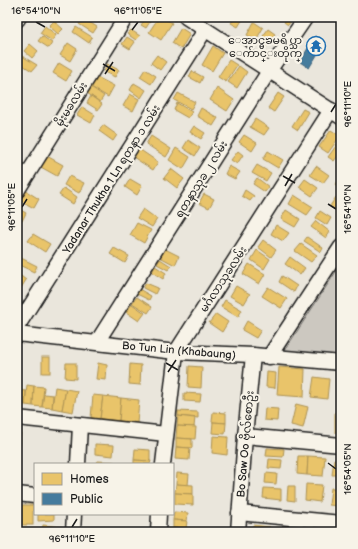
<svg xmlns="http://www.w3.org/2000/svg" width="358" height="549" viewBox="0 0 358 549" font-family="'Balsamiq Sans','Noto Sans Myanmar',sans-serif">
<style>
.green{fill:#ccc8c0;stroke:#74726e}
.homes{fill:#e9c46a;stroke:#ac9253}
.public{fill:#457b9d;stroke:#395e76}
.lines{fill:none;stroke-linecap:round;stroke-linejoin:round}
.minor-casing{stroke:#1c1c1c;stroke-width:17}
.minor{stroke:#f7f3e8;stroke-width:14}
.ticks{fill:none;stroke:#1c1c1c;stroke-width:1.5}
.labels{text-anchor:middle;stroke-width:4;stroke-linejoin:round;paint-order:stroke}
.poi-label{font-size:11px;fill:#1c1c1c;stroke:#f7f3e8;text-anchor:end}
.street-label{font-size:11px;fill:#1c1c1c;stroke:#f7f3e8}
.neatline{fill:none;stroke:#1c1c1c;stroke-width:1.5}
.ticks-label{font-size:10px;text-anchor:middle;fill:#1c1c1c}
</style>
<rect width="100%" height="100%" fill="#eae6dc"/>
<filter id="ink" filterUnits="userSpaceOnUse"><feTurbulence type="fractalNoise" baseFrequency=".025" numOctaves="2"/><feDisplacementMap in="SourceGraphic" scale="8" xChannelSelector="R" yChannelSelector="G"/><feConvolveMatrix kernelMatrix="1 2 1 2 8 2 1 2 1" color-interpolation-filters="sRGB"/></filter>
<g filter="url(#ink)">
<!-- green -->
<path class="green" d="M341,264V358L283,353Z"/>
<!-- homes -->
<g class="homes">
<path d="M147,17H153L146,28L141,25Z"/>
<path d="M159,17H163L172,23L161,40L149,32Z"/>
<path d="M235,17H244L238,27L231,23Z"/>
<path d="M288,17H294L288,25L284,22Z"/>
<path d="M83,18L97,27L93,33L79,24Z"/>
<path d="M54,21L63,29L58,34L49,26Z"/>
<path d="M254,22L263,28L256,40L247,35Z"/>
<path d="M45,26L56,35L52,41L40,33Z"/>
<path d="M76,27L92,37L89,43L73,32Z"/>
<path d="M181,28L190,34L181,49L172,43Z"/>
<path d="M268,29L275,34L266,47L259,42Z"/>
<path d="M131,30L140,36L136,40L127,34Z"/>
<path d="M42,36L52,43L49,48L38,41Z"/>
<path d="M127,37L135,42L130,49L122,44Z"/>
<path d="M68,43L77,49L70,61L60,55Z"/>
<path d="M30,44L38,51L32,58L24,51Z"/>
<path d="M213,46L223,53L212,71L202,65Z"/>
<path d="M157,55L166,62L160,70L151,63Z"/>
<path d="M22,56L37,65L32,71L18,62Z"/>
<path d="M229,60L237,65L226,82L218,77Z"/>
<path d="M59,63L72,71L66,81L53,73Z"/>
<path d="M107,64L119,70L115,77L104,72Z"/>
<path d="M239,66L247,72L237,88L228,82Z"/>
<path d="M145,69L156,76L151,84L140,77Z"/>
<path d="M192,71L203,77L200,83L189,77Z"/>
<path d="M97,77L114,86L108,97L91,87Z"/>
<path d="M134,83L146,90L141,98L130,90Z"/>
<path d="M91,87L104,96L100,102L87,93Z"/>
<path d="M217,88L234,100L227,111L210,100Z"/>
<path d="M178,93L195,102L191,109L174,100Z"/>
<path d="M278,93L284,97L274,112L268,108Z"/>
<path d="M130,94L139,99L133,111L123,106Z"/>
<path d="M91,96L102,104L98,110L87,103Z"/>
<path d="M177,103L192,112L188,118L174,110Z"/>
<path d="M82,107L95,115L91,123L77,115Z"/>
<path d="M201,108L218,118L213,126L197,116Z"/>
<path d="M303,109L309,112L298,130L292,126Z"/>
<path d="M255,119L269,128L264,135L250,127Z"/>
<path d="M103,125L117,135L113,141L99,131Z"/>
<path d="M194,126L205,133L201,139L190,132Z"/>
<path d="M331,130L340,136L328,153L319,147Z"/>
<path d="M244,135L257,143L252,151L239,142Z"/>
<path d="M151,136L171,149L166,157L146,144Z"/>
<path d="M341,139V152L334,161L328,157Z"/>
<path d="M188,140L200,148L195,156L183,148Z"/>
<path d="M176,148L190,157L183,169L169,160Z"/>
<path d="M139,149L158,162L153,170L133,157Z"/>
<path d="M238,151L243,155L237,164L231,160Z"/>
<path d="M268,151L283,160L278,168L263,159Z"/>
<path d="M45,155L63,165L57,176L39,166Z"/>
<path d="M257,165L271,173L266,181L252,173Z"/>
<path d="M229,166L240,172L235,179L225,174Z"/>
<path d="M316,166L329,175L323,183L310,175Z"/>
<path d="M171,169L184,179L177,188L164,178Z"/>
<path d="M69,176L84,183L79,193L64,185Z"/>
<path d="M257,178L269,187L265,192L253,184Z"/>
<path d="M341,178V190L335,185Z"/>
<path d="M130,179L142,186L137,195L125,187Z"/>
<path d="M305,179L318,188L312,196L299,187Z"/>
<path d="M64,188L77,197L73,204L59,195Z"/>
<path d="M23,189L39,199L34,208L17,199Z"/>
<path d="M245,190L254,196L250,201L242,196Z"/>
<path d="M204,194L214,199L209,208L199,203Z"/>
<path d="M294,195L313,207L307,215L289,204Z"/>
<path d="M336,197L341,200V213L330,206Z"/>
<path d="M17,208L26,213L22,221L17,219Z"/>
<path d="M143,209L157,219L152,227L137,218Z"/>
<path d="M286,210L300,219L295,227L281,219Z"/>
<path d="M320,211L331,218L327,225L316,218Z"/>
<path d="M316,221L330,232L326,238L311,227Z"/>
<path d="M137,223L151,230L144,243L130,235Z"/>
<path d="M276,225L289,233L283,241L271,234Z"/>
<path d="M33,234L50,244L45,252L28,241Z"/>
<path d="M307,237L323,248L321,252L304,241Z"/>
<path d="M263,240L276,250L271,257L258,247Z"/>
<path d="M301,244L317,255L311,262L295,251Z"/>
<path d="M114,248L129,256L125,263L110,254Z"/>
<path d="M165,249L179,256L175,265L160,257Z"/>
<path d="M257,250L270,259L264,269L251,260Z"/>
<path d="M17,256L37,266L34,272L17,264Z"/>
<path d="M290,257L305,268L300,275L285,264Z"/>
<path d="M160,259L171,266L168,270L157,264Z"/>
<path d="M249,264L265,274L259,284L243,274Z"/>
<path d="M155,266L166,273L163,279L152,272Z"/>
<path d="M17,273L26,280L21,288L17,285Z"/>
<path d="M282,276L297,286L294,292L279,282Z"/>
<path d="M146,283L158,288L155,294L143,288Z"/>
<path d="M236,286L250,294L244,304L230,296Z"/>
<path d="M268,287L287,299L281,308L262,296Z"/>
<path d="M139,289L151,296L149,300L137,294Z"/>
<path d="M137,297L152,307L148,313L132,303Z"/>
<path d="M225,300L242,310L238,317L221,307Z"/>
<path d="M132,304L145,313L139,321L126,312Z"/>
<path d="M216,314L228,322L222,332L209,323Z"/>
<path d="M247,321L261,330L256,338L242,330Z"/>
<rect x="42" y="357" width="8" height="16"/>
<path d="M66,363H76V379L65,378Z"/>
<path d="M98,363L107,365L106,380L96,379Z"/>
<path d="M130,364L141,365L140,385L129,384Z"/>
<path d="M189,366L202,367L201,388L188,387Z"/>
<path d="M279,367L305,369L304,397L277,395Z"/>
<path d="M267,372L276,373L275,388L266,387Z"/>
<path d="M314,377L329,379L327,399L311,397Z"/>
<path d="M27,385L34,386L33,406L25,405Z"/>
<path d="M34,386L44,387L42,407L33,406Z"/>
<path d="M55,387L66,389L62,410L52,408Z"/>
<path d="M66,389L77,391L73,412L62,410Z"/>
<path d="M17,390L26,391L25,405H17Z"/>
<path d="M184,393L201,394L200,402L184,401Z"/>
<path d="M44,394L53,395L52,408L42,407Z"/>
<path d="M93,395L103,396L100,419L91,418Z"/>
<path d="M103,396L121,398L119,421L100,419Z"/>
<path d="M121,398L139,400L137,423L119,421Z"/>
<path d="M296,404L308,407L303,428L291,425Z"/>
<path d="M265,408L278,409L277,421L264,420Z"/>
<path d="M178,411L198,412V418L178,416Z"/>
<path d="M213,412L226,413V423L212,422Z"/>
<path d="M335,412H341V433L335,432Z"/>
<path d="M178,416L195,418L194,427L177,426Z"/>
<path d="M213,422L226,423L225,434L212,433Z"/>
<path d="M177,426L196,427L195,439L176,438Z"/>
<path d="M17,429H21L20,446L17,445Z"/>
<path d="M213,436L228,437L227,455L212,453Z"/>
<path d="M176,438L192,439V448L176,447Z"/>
<path d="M95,444L114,445L113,456L95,454Z"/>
<path d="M176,447L190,448L189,460L175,459Z"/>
<path d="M267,448L284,449L283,457L266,456Z"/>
<path d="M135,449L150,450V461L134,460Z"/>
<path d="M298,456H308L307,475L297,474Z"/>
<path d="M308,456L325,457L323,476L307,475Z"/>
<path d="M269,459L282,460L281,469L268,468Z"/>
<path d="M334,459L340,460L339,475H332Z"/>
<path d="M134,460L151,461L150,464H134Z"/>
<path d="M97,461L114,462V464H97Z"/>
<path d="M177,473L189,474L188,485L176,484Z"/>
<path d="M266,473L277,474L276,484L265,483Z"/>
<path d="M176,484L193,485V494L175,493Z"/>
<path d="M306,484L322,485L320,502L305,500Z"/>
<path d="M288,486H295V501L287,500Z"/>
<path d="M264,488L281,489V500L263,498Z"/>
<path d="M331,488L340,489L338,506L329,505Z"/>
<path d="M175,493L193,494V505L175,504Z"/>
<rect x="22" y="505" width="11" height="20"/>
<rect x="17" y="510" width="4" height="12"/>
<path d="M174,512L188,513L187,521L173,520Z"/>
<path d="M38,514H54V520L38,521Z"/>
<path d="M173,520L187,521L186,529L173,528Z"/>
<path d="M43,525L62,527L61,532H42Z"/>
<path d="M253,525L270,527L269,532H252Z"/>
<path d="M173,528L190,529L189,532H173Z"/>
</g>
<!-- public -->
<path class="public" d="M315,36L325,42L309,68L300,62Z"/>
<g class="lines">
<defs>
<g id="minor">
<path d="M186,17L341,117"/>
<path d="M17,20L19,17"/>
<path d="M17,191L126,17"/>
<path d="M17,327L205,30"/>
<path d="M17,334L176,352L253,355L341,363"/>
<path d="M97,342L269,71L306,17"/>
<path d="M269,357L341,247"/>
<path d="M17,418L166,434"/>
<path d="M245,436L341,445"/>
<path d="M78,464L80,425"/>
<path d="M163,464L176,352L331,110"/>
<path d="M17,494L35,496"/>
<path d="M239,513L341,523"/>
<path d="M73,532L74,514"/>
<path d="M158,532L159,514"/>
<path d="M238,532L245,436L253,355"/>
</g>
</defs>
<!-- minor casing -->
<use href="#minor" class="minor-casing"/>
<!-- minor -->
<use href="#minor" class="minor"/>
</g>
</g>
<!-- ticks -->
<path class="ticks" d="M36,22L45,27M132,30L138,22M103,64L115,71M105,74L113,62M331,112L336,104M283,176L295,183M285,186L292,174M328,204L336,209M22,207L27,199M166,363L178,370M168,372L176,360M328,463L336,469M72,527L77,519"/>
<!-- icons -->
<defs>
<symbol id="temple-ring" viewBox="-11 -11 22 22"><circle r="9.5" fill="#f7f3e8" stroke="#1f6fb2" stroke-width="1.5"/><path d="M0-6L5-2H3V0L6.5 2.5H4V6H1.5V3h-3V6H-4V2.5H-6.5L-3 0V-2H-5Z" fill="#1f6fb2"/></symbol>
</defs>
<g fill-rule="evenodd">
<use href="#temple-ring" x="305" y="35" width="22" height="22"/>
</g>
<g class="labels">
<!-- poi labels -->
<g class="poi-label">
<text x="302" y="44">ေအာင္ဓၶမရိပ္သာ<tspan x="302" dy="13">ေက်ာင္းတိုက္</tspan></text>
</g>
<!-- street labels -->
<g class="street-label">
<text transform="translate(71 104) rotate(-58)" y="4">မိုးမခလမ်း</text>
<text transform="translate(111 179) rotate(-58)" y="4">Yadanar Thukha 1 Ln ရတနာ ၁ လမ်း</text>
<text transform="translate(201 179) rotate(-58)" y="4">ရတနာသုခ ၂ လမ်း</text>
<text transform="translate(223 279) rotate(-57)" y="4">မင်္ဂလာသုခလမ်း</text>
<text transform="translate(179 350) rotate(5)" y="4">Bo Tun Lin (Khabaung)</text>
<text transform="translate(245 444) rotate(-85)" y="4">Bo Saw Oo ဗိုလ်စောဦး</text>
</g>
</g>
<!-- margin -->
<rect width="358" height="549" fill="none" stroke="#f7f3e8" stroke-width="44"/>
<!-- legend -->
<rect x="34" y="463" width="140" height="52" fill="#f7f3e8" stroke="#9f9d96"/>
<rect x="42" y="473" width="20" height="12" fill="#e9c46a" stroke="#9f9d96"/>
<text x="70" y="483" font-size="12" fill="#1c1c1c">Homes</text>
<rect x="42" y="493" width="20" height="12" fill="#457b9d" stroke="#9f9d96"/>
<text x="70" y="503" font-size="12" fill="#1c1c1c">Public</text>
<rect x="22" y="22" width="314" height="505" class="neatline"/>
<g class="ticks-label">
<text x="36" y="14">16°54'10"N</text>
<text x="138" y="14">96°11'05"E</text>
<text transform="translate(347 104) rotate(-90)" y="4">96°11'10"E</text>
<text transform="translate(11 207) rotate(-90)" y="4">96°11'05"E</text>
<text transform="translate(347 209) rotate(-90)" y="4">16°54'10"N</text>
<text transform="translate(347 469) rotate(-90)" y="4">16°54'05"N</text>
<text x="72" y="542">96°11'10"E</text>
</g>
</svg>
